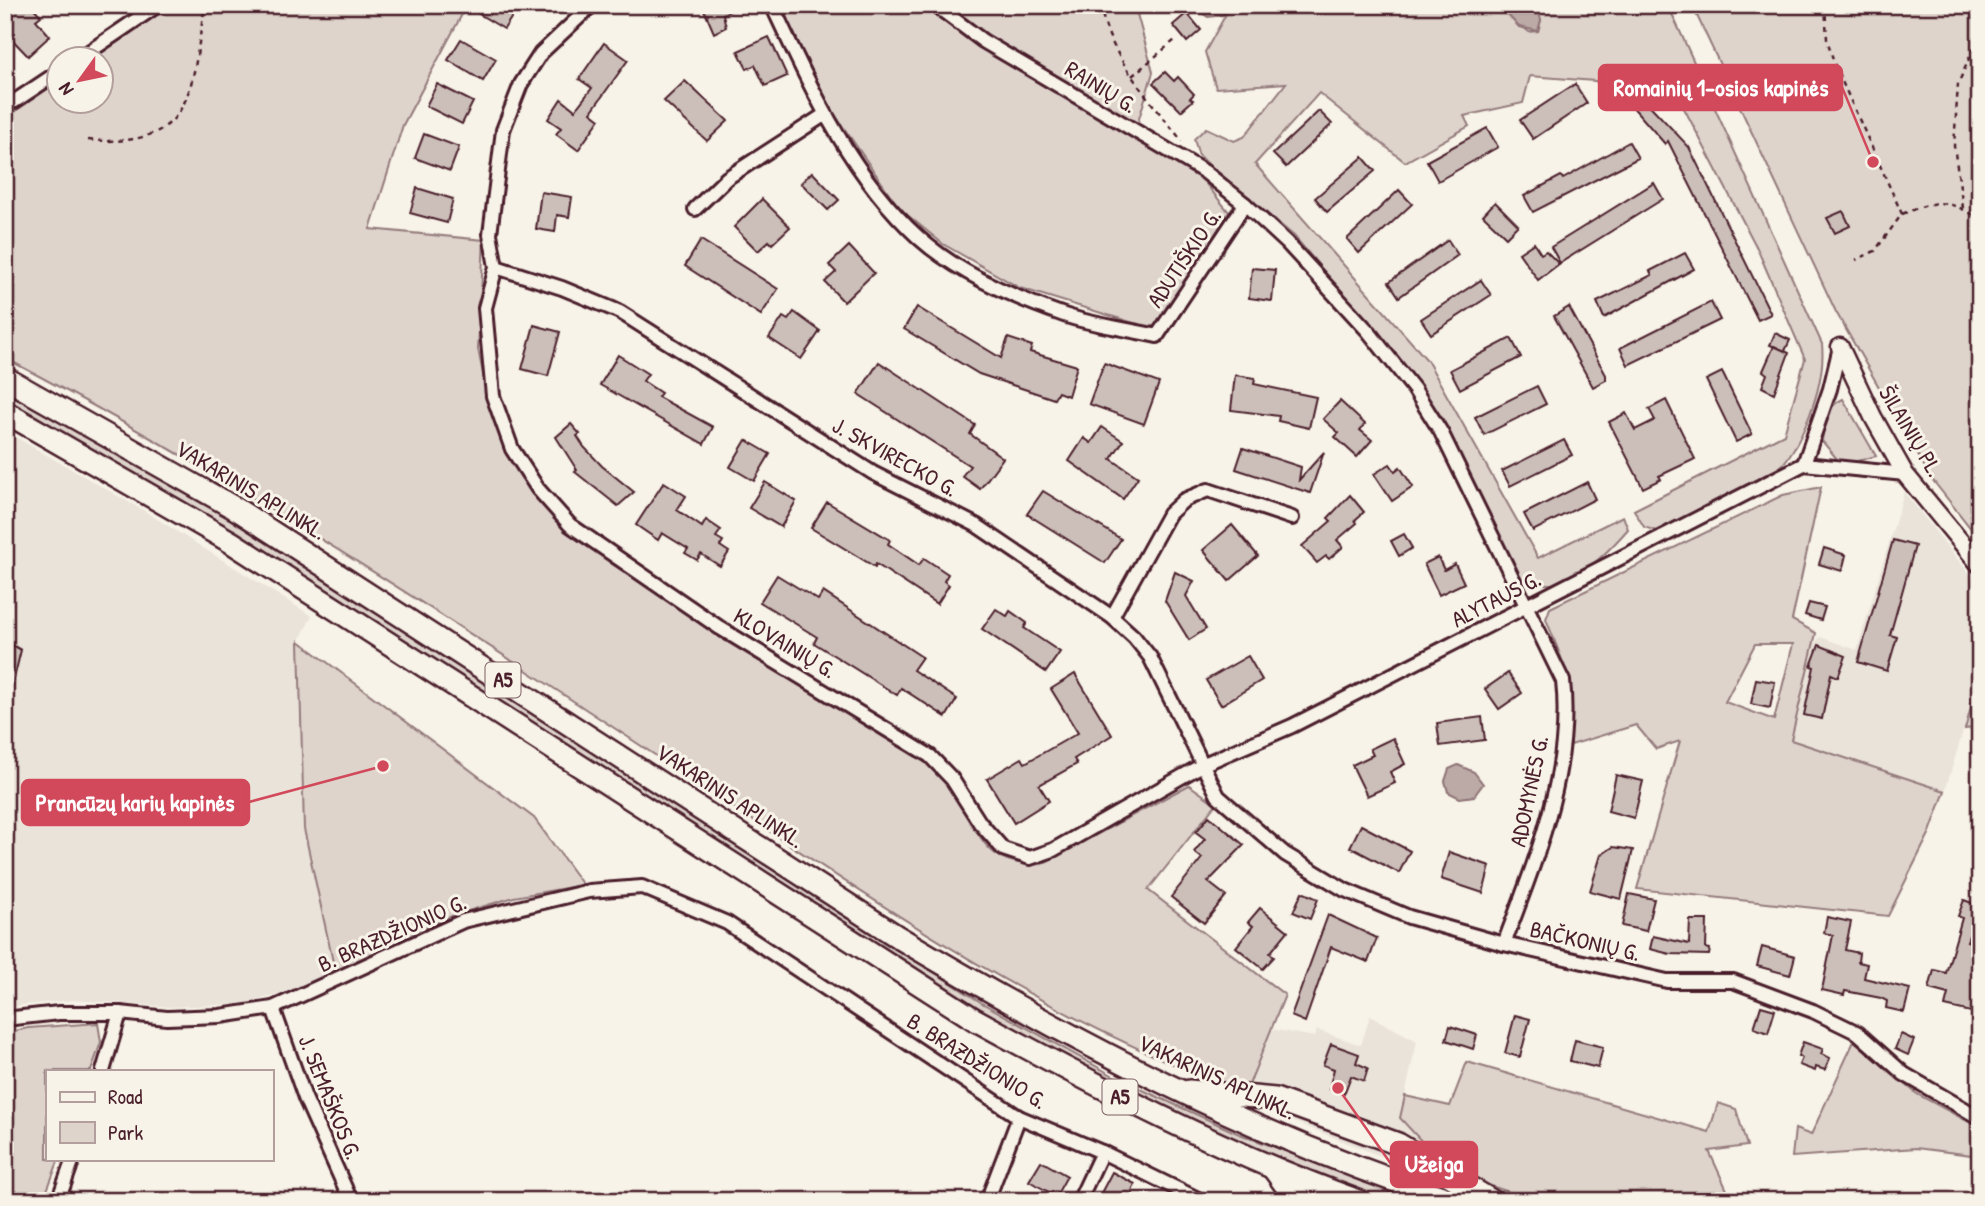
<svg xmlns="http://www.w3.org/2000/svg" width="1985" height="1206" viewBox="0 0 1985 1206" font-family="'Patrick Hand',sans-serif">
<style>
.built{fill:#eae3da}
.green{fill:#ded4cc;stroke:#947a7c;stroke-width:2;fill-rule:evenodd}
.water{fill:#bcaaa7;stroke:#8e7275;stroke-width:2}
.building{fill:#ccbfb9;stroke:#4a1f2b;stroke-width:2}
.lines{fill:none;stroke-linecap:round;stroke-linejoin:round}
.minor-casing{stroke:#4a1f2b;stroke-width:18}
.tertiary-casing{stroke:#4a1f2b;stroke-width:21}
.trunk-casing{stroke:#4a1f2b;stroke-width:26}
.path{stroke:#4a1f2b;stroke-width:2.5;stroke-dasharray:5 5;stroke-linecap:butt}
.minor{stroke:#f7f3e8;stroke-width:12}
.tertiary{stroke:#f7f3e8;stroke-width:16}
.trunk{stroke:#f7f3e8;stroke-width:21}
.labels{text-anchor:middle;stroke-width:6;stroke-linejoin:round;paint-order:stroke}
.shield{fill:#f7f3e8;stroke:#7e5f64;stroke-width:2}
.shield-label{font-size:21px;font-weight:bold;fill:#4a1f2b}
.street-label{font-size:23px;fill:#4a1f2b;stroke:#f7f3e8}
.leader{fill:none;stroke:#d1495b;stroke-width:2.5}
.callout-dot{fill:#d1495b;stroke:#f7f3e8;stroke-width:2.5}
.callout{fill:#d1495b;stroke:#d1495b;stroke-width:2.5}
.callout-label{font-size:24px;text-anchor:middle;font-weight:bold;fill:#fff}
</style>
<rect width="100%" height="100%" fill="#f7f3e8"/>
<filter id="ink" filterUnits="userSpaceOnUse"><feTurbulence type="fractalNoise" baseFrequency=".0143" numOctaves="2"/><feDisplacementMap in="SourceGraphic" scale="14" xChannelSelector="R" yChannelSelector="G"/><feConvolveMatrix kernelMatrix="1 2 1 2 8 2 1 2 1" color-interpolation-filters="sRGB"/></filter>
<g filter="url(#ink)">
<!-- built -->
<g class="built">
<path d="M5,431L146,512L312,616L299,641L304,829L335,971L278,995L241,1004L171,1007L73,1000L5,1007Z"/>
<path d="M1904,492L1980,587V675L1945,791L1791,740L1813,645L1820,637L1857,650Z"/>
<path d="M1370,1016L1417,1041L1400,1118L1437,1158L1429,1175L1256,1107L1248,1087L1271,1029L1315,1037L1317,1030L1361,1045Z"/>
</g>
<!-- green -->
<g class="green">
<path d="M168,5H467L403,125L370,229L484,240L478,349L488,399L564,527L612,564L924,761C933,770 944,779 951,789C982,829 979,868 1042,864L1189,785L1216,804L1148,890L1285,995L1248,1087L1233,1088C1029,1013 847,882 667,763C452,620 234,478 5,358V102L10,115L59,81L60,102H102V60L91,59Z"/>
<path d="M779,5H1158L1137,14L1153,72L1135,132L1189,163L1229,212L1159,323L1150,328L1020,288L943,244L900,209L833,112Z"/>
<path d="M1231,5H1507L1505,12L1529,32L1538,31L1541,20L1537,5H1668L1822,344C1826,383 1802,451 1771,476L1659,532L1644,527L1634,510L1784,434L1805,359L1757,248L1674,89L1625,93L1595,81L1530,76L1523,103L1464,116L1469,126L1405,162L1319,93L1255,164L1427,360L1538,558L1623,516L1628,529C1602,559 1562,601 1520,577L1443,419L1414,377L1294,236L1199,156L1194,139L1206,128L1234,141L1244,137L1286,83L1216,88L1205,52Z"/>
<path d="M1692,5H1980V540L1931,478L1836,312Z"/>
<path d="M5,392L203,502L982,1003L1121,1080L1237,1133L1418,1201H1389L1233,1139L1116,1085L975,1009L764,877L490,695L196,509L5,400Z"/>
<path d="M1843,399L1876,456L1842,465L1822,441C1824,424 1826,406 1843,399Z"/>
<path d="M1821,487L1792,620L1816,633L1791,740L1945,791L1930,832L1888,916L1637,889L1680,741L1656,749L1636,725L1571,745L1572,697L1563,662L1546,619L1550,608L1783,495ZM1755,644H1793L1774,720L1725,702Z"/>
<path d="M299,641L534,818L583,885L514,897L452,916L335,971L304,829Z"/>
<path d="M1980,675V727L1965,729Z"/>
<path d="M98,1023L101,1042L91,1071H47V1159H59L43,1201H5V1033L28,1028Z"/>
<path d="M1854,1041L1917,1094L1980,1128V1156L1916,1148L1792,1157L1795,1129L1811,1135Z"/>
<path d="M1467,1062L1709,1132L1718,1103L1736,1109L1747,1146L1709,1151L1732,1201H1535L1471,1179L1437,1158L1400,1118L1405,1096L1450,1106Z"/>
</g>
<!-- water -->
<g class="water">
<path d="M1189,5H1231L1223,15L1208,17Z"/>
<path d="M1507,5H1537L1541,20L1538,31L1519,27L1505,12Z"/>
<path d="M1458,765L1474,772L1483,784L1474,796L1460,798L1448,792L1445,781L1449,769Z"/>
</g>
<!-- building -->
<g class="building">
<path d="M5,5H31L41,16L36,20L50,36L28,56L5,32Z"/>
<path d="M464,5H506L515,12L504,29Z"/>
<path d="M702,5H742L723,14L726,27L714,33Z"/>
<path d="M1187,13L1201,30L1187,42L1173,25Z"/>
<path d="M769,37L787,76L765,86L755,65L747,69L738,51Z"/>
<path d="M461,39L496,59L483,81L448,60Z"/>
<path d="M604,43L628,60L591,112L600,119L578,150L556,134L561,128L548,119L561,99L575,110L592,88L579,79Z"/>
<path d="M1165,72L1174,81L1178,77L1194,94L1190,98L1193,100L1181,111L1153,83Z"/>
<path d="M685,81L728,121L707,141L664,101Z"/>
<path d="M437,84L473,102L462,124L426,106Z"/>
<path d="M1575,84L1587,103L1533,139L1520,120Z"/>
<path d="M1641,96L1689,147L1771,314L1758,320L1668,141L1665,144L1631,105Z"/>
<path d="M1319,111L1332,124L1286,167L1273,154Z"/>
<path d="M1487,128L1498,147L1438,181L1427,161Z"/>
<path d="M424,134L459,147L450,171L415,158Z"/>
<path d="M1629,142L1638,158L1533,212L1524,196L1561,176L1563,179Z"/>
<path d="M1363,157L1375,171L1327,212L1315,198Z"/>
<path d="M812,172L839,200L828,210L801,183Z"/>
<path d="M1654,183L1663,199L1560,263L1551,247Z"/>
<path d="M417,188L453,199L447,223L410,213Z"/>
<path d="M1399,190L1412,204L1359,253L1347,239Z"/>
<path d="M541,192L572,197L569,217L557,215L555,232L536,229Z"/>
<path d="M762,199L790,227L772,244L769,241L758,251L734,227Z"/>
<path d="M1495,202L1518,225L1506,237L1483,215Z"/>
<path d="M1843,211L1850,226L1835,233L1827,218Z"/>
<path d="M701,240L778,289L761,315L685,266Z"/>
<path d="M1448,240L1458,255L1399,297L1389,282Z"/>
<path d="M1534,243L1541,254L1546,251L1559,264L1538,280L1519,253Z"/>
<path d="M849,246L874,273L844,302L825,282L836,272L829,265Z"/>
<path d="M1685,253L1694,269L1604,318L1597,302L1652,275L1650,271Z"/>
<path d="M1252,268L1275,270L1272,301L1249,298Z"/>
<path d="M1481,280L1491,295L1431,334L1421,319Z"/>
<path d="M1711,302L1720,320L1628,365L1620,348Z"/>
<path d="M917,307L1001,358L1008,338L1032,346L1030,352L1077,366L1068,396L1058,392L1054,399L979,374L904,329Z"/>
<path d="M1569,307L1606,375V380L1593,387L1554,316Z"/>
<path d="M794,312L820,331L801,359L769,338L783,317L788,320Z"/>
<path d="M534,325L560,332L548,376L522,369Z"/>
<path d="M1775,333L1790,340L1785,351L1770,345Z"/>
<path d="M1511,338L1521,357L1460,389L1450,370Z"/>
<path d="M1774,346L1789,353L1774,393L1762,387L1767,374L1763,371Z"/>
<path d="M618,355L648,374L643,381L661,393L658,397L713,427L704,444L600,385Z"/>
<path d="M879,362L975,425L970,434L1003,458L980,489L962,476L970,466L858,394Z"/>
<path d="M1104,363L1159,383L1144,424L1089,404Z"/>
<path d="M1722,372L1752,434L1736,442L1706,380Z"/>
<path d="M1235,375L1255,378L1254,384L1316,397L1309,428L1278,421L1279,416L1231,410Z"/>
<path d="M1537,386L1546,404L1484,435L1475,417Z"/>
<path d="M1666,400L1695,459L1659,476L1661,479L1643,488L1609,422L1626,413L1635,430L1655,420L1649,409Z"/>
<path d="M1340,401L1365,424L1360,430L1372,440L1357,457L1335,437L1339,433L1323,419Z"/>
<path d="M571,424L580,434L577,436L584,447L602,466L634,492L618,506L575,472L577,470L556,437Z"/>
<path d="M1102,427L1123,441L1111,459L1138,477L1123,499L1069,461L1084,438L1091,443Z"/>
<path d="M746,440L770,454L754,481L730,467Z"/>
<path d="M1564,440L1572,455L1510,486L1502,471Z"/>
<path d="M1243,448L1301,467L1299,480L1324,452L1310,493L1236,469Z"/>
<path d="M1390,464L1395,471L1400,467L1413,487L1392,501L1374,474Z"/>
<path d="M664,482L686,496L677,510L702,527L706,520L721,530L716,537L723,541L720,546L729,552L720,566L701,554L697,560L685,553L688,549L662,533L658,540L636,525Z"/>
<path d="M765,482L796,501L781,527L749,508Z"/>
<path d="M1587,482L1595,499L1533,531L1524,514Z"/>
<path d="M1043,491L1121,539L1105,563L1027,514Z"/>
<path d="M1350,495L1364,512L1355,520L1357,523L1337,540L1343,547L1329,559L1326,556L1317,563L1302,546L1331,521L1328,518Z"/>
<path d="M827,502L890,540L888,544L919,565L924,558L948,574L944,581L949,585L937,604L876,564L875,567L811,528Z"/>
<path d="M1232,525L1258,556L1229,581L1203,550Z"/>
<path d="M1404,534L1412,548L1399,556L1391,541Z"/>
<path d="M1893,540L1915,546L1890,635L1897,637L1887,671L1858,662Z"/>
<path d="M1824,548L1846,555L1842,571L1819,564Z"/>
<path d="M1438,557L1444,570L1455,564L1464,583L1439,595L1424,564Z"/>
<path d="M1175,572L1194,581L1186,596L1206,629L1189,640L1165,601Z"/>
<path d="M777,575L818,600L823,592L922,657L913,670L957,699L946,717L901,688L897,695L814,643L817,637L760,602Z"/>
<path d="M1809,603L1825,607L1821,620L1805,615Z"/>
<path d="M996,609L1007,616L1010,611L1027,623L1024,628L1060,652L1046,672L982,629Z"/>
<path d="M5,641L21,650L10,695L5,694Z"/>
<path d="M1819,645L1846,656L1838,677L1831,674L1822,719L1804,715L1814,667L1811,666Z"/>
<path d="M1248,656L1262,680L1221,705L1206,680Z"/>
<path d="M1508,673L1522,693L1499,709L1485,689Z"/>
<path d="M1075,674L1112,735L1074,759L1077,764L1039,785L1049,801L1014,823L987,779L1022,758L1025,763L1078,733L1051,689Z"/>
<path d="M1756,679L1775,682L1770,708L1751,704Z"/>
<path d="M1482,717L1485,740L1440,746L1437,723Z"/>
<path d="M1393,738L1405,764L1390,772L1395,783L1367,796L1352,765L1373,755L1370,749Z"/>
<path d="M1616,775L1643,781L1634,818L1608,811Z"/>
<path d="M1209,816L1244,845L1208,882L1226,896L1204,923L1171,897L1202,858L1194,852L1205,839L1196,832Z"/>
<path d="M1361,825L1410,851L1399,873L1350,847Z"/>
<path d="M1613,847L1633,850L1621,899L1590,891L1601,855Z"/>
<path d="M1449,852L1490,866L1483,893L1441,879Z"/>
<path d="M1302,892L1318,899L1310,919L1293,912Z"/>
<path d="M1629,894L1654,899L1646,931L1622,926Z"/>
<path d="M1964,900L1980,906L1967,941L1980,945V1014L1945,1006L1948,994L1929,989L1934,970L1946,973L1962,918L1958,916Z"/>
<path d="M1260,908L1288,931L1270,953L1274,957L1263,969L1236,947L1253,926L1248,922Z"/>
<path d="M1328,915L1377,938L1368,962L1331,947L1305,1022L1291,1016Z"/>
<path d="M1827,917L1851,922L1845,950L1859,953L1858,962L1867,964L1864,978L1910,989L1904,1012L1886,1008L1887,1001L1881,998L1845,991L1844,995L1822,990L1833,935L1824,933Z"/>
<path d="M1690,920H1707L1706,948L1710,949L1709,955L1670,954L1650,949L1653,936L1689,944Z"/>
<path d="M1762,947L1795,956L1790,975L1757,966Z"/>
<path d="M1761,1006L1775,1010L1768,1033L1754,1028Z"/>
<path d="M1515,1015L1530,1019L1520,1057L1505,1053Z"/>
<path d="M1450,1026L1477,1035L1473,1049L1446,1040Z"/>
<path d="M1901,1034L1914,1040L1908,1055L1895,1049Z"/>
<path d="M1575,1040L1603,1047L1598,1068L1570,1061Z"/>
<path d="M1803,1042L1823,1049L1821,1054L1830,1058L1825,1070L1816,1067L1815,1071L1799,1065L1802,1058L1798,1056Z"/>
<path d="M1331,1044L1359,1054L1356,1063L1368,1068L1364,1081L1351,1076L1344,1094L1329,1089L1334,1069L1323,1065Z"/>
<path d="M1041,1161L1067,1176L1056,1196L1029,1181Z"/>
<path d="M1112,1172L1135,1184L1132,1191L1135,1201H1111L1101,1193Z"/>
</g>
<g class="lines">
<defs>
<g id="minor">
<path d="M592,5L541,53L521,84L503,130L490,234L496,267L485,308L493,396L512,449L538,489L570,525L720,628L930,756L952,779L980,823L1003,849L1030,858L1053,850L1204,764L1292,726L1804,464"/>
<path d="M772,5C811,88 850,175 919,238C958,273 1015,298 1064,315C1093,325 1127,329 1157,336L1245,204L1287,243L1368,331L1414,389L1441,432L1563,681C1573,771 1535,861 1504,944"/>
<path d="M935,5L983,41L1205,172L1245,204"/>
<path d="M77,60L158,5"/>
<path d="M15,101L60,71"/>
<path d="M695,209L727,178L824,115"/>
<path d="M496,267L562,288L620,312L873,473L976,525L1112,617L1134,637L1150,657L1218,796L1285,854L1345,890L1409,917L1504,944L1667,981H1733L1813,1011L1858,1033L1904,1074L1980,1118"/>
<path d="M1840,347L1830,389L1804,464L1905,474"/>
<path d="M1112,617L1169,514L1184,500L1208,490L1292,518"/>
<path d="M273,1008L305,1098L351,1201"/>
<path d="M5,1019L59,1013H120L167,1018L220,1016L273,1008L463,921L589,891L642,887L727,923L1019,1117L1102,1152"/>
<path d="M103,1071L120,1013"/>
<path d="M58,1201L73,1159"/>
<path d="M987,1201L1019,1117"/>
<path d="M1079,1201L1102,1152L1202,1201"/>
</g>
<path id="tertiary" d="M1840,347L1873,417L1905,474L1980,565"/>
<g id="trunk">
<path d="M5,378L238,510L898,937C1075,1043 1257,1138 1454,1201"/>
<path d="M5,412L231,542L974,1019C1098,1087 1225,1153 1358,1201"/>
<path d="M1189,1091L1275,1099L1398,1144L1492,1201"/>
<path d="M1273,1168L1297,1201"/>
</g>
</defs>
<!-- minor casing -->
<use href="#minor" class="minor-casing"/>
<!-- tertiary casing -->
<use href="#tertiary" class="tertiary-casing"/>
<!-- trunk casing -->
<use href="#trunk" class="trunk-casing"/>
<!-- path -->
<g class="path">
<path d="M1101,5C1105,52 1154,105 1182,141"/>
<path d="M1825,5L1827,39L1835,66L1902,214L1875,251L1856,260"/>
<path d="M1132,76L1175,40"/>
<path d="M88,140C197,149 190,89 205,5"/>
<path d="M1963,208L1954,146L1958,84L1980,34"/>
<path d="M1902,214C1936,200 1947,198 1980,219"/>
</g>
<!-- minor -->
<use href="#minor" class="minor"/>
<!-- tertiary -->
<use href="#tertiary" class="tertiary"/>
<!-- trunk -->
<use href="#trunk" class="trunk"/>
</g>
</g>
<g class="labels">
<!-- shield labels -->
<g class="shield">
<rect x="485.5" y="662.5" width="35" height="35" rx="5"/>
<rect x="1102.5" y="1079.5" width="35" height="35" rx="5"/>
</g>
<g class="shield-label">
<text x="503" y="687">A5</text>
<text x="1120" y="1104">A5</text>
</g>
<!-- street labels -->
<g class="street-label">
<text transform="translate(1101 87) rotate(31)" y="8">RAINIŲ G.</text>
<text transform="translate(1184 258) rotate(-56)" y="8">ADUTIŠKIO G.</text>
<text transform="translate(1911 431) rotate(59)" y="8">ŠILAINIŲ PL.</text>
<text transform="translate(895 457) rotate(29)" y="8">J. SKVIRECKO G.</text>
<text transform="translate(251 490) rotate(31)" y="8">VAKARINIS APLINKL.</text>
<text transform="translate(1496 599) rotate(-27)" y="8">ALYTAUS G.</text>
<text transform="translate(785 643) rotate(31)" y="8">KLOVAINIŲ G.</text>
<text transform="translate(1529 791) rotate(-78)" y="8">ADOMYNĖS G.</text>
<text transform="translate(730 796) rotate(33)" y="8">VAKARINIS APLINKL.</text>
<text transform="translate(392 933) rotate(-24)" y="8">B. BRAZDŽIONIO G.</text>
<text transform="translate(1585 941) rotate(13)" y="8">BAČKONIŲ G.</text>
<text transform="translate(977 1061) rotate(32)" y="8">B. BRAZDŽIONIO G.</text>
<text transform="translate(1217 1077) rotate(25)" y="8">VAKARINIS APLINKL.</text>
<text transform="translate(330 1097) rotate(68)" y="8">J. SEMAŠKOS G.</text>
</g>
</g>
<!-- callouts -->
<path class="leader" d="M1873 162L1842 87M383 766L249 802M1338 1088L1391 1164"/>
<g class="callout-dot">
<circle cx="1873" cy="162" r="7"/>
<circle cx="383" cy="766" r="7"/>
<circle cx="1338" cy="1088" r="7"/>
</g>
<g class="callout">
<rect x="1599" y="65" width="243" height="45" rx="7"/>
<rect x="22" y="780" width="227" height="45" rx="7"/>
<rect x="1391" y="1142" width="86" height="45" rx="7"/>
</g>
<g class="callout-label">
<text x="1721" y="96">Romainių 1-osios kapinės</text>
<text x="135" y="811">Prancūzų karių kapinės</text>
<text x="1434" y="1172">Užeiga</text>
</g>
<!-- margin -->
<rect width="1985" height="1206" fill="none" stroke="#f7f3e8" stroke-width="28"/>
<rect x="14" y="14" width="1957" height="1178" fill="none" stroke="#4a1f2b" stroke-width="2.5" filter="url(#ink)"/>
<!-- legend -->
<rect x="46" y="1070" width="228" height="91" fill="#f7f3e8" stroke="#b29e9c" stroke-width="2"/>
<rect x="60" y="1092" width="35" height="10" fill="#f7f3e8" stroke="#b29e9c" stroke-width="2"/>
<text x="108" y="1104" font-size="21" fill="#4a1f2b">Road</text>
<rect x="60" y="1122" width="35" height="21" fill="#ded4cc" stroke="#b29e9c" stroke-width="2"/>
<text x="108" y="1140" font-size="21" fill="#4a1f2b">Park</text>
<!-- north arrow -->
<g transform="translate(80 80) rotate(237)"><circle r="33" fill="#f7f3e8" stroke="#b29e9c" stroke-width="2"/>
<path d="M0-5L12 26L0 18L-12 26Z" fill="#d1495b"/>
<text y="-10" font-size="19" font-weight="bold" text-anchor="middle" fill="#4a1f2b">N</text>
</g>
</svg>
